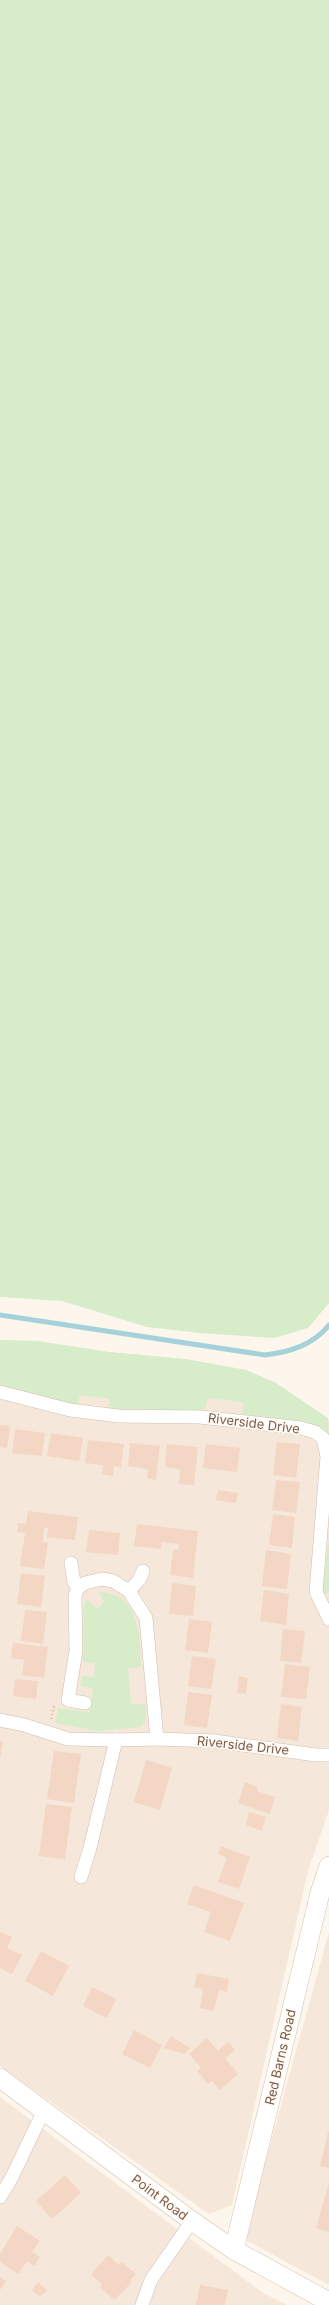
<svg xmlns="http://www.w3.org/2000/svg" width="329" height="2305" viewBox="0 0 329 2305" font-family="Inter,sans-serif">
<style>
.residential{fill:#f5e8da}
.green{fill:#d7ecc9}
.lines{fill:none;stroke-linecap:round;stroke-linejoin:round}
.stream{stroke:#a5d2da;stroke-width:5}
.building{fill:#f3d6c3}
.street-casing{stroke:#d1beb0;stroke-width:14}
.secondary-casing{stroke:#d6c0b0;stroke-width:20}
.path{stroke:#d9b9a5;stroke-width:2.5;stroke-dasharray:1 3;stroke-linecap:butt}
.street{stroke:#fff;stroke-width:13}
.secondary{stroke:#fff;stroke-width:19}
.labels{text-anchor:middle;stroke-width:3.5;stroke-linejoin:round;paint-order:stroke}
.street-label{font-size:13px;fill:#7a5d4d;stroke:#fffaf3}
</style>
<rect width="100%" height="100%" fill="#fdf6ec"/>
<!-- residential -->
<g class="residential">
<path d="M0,1340L37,1341L109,1352L185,1359L246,1370L276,1383L329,1420V1810L308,1871L232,2205L209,2214L0,2066Z"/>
<path d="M329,1932V2285L244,2239Z"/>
<path d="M0,2097L263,2293L287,2305H0Z"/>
</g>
<!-- green -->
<g class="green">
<path d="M0,0H329V1303L308,1328L274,1338L200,1333L147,1327L62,1301L0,1297Z"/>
<path d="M0,1340L37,1341L109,1352L185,1359L246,1370L276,1383L328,1418L329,1435L316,1425L300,1421L242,1414L243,1402L208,1398L205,1408L201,1411L108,1412L110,1399L80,1395L77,1407L0,1387Z"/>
<path d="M329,1536V1592L324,1594L323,1587Z"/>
<path d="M103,1592C140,1596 140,1637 141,1667L128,1668L131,1704H146V1720L140,1727L98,1731L55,1723L58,1708L90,1712L93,1688L80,1686L82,1676L94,1677L95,1663L83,1662L84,1605L88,1600L97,1609L104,1602L99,1593Z"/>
</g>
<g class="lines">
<!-- stream -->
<path class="stream" d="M0,1315L265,1355C290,1352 313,1345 329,1325"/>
</g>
<!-- building -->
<g class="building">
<path d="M0,1425L10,1426L7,1448L0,1447Z"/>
<path d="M15,1429L45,1433L42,1456L12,1453Z"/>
<path d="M51,1433L83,1438L79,1461L47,1456Z"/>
<path d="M88,1440L124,1444L121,1467L114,1466L113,1476L102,1474L103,1465L85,1463Z"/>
<path d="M277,1442L300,1444L296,1478L273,1475Z"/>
<path d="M130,1443L160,1446L156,1480L147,1478L148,1469L128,1466Z"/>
<path d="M167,1444L198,1447L194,1485L179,1484L180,1469L165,1467Z"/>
<path d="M206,1444L240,1448L237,1472L203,1468Z"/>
<path d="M276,1480L300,1482L296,1513L272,1510Z"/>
<path d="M218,1490L238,1493L236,1503L216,1500Z"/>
<path d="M28,1511L78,1517L75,1540L47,1537L48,1528H44L43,1542L48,1543L44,1569L20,1566L25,1533L17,1532L18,1523L26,1524Z"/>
<path d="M273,1514L295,1517L292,1548L269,1545Z"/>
<path d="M137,1524L198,1531L193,1578L170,1575L173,1550H178L179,1544L161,1542V1549L134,1546Z"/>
<path d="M89,1530L120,1533L118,1555L86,1552Z"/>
<path d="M266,1550L291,1554L287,1589L262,1586Z"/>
<path d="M21,1573L45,1576L41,1607L17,1604Z"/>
<path d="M172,1583L196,1586L193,1616L169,1614Z"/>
<path d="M264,1590L289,1594L286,1625L260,1621Z"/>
<path d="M25,1610L47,1612L43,1644L21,1641Z"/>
<path d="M189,1619L212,1622L208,1653L185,1650Z"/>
<path d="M283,1629L305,1631L301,1663L280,1661Z"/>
<path d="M13,1643L48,1647L44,1678L22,1675L24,1660L11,1658Z"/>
<path d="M192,1656L216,1659L211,1689L188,1686Z"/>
<path d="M285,1664L310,1667L306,1699L281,1697Z"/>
<path d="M239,1676L248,1678L246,1694L237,1693Z"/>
<path d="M15,1679L38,1681L36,1699L13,1696Z"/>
<path d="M188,1692L212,1695L207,1728L184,1725Z"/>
<path d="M281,1704L302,1707L298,1741L277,1738Z"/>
<path d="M0,1741H3L1,1755H0Z"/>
<path d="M54,1751L81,1754L74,1803L47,1799Z"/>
<path d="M146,1760L172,1768L160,1810L134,1802Z"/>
<path d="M245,1782L258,1787L257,1791L275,1797L270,1814L238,1803Z"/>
<path d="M46,1804L72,1807L65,1859L39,1856Z"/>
<path d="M249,1812L266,1817L262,1831L246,1825Z"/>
<path d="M221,1846L250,1857L239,1889L218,1882L227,1858L218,1854Z"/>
<path d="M194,1885L244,1903L230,1941L204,1932L211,1912L187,1904Z"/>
<path d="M0,1932L12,1937L7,1948L22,1955L12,1974L0,1968Z"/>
<path d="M41,1951L69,1966L53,1996L25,1981Z"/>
<path d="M197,1973L229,1979L227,1992L219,1990L214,2011L200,2008L203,1989L194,1987Z"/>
<path d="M92,1987L116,1999L107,2018L83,2006Z"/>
<path d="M134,2030L162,2045L150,2068L122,2054Z"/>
<path d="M171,2036L190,2048L185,2054L164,2048Z"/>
<path d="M207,2038L218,2051L228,2042L235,2050L225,2058L238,2074L220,2090L212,2081L208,2084L197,2071L201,2068L189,2054Z"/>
<path d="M328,2132H329V2168L320,2166Z"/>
<path d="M65,2175L81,2193L52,2219L36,2201Z"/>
<path d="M329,2183V2232L316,2228Z"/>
<path d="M17,2226L40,2241L32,2252L40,2257L34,2266L27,2261L18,2274L0,2262V2254Z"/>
<path d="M108,2255L119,2265L121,2262L136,2274L130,2280L132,2282L114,2300L100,2287L102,2284L91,2275Z"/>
<path d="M0,2277L6,2281L0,2290Z"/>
<path d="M38,2282L47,2290L40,2297L32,2290Z"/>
<path d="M200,2285L228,2290L225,2305H196Z"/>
</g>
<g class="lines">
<defs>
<g id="street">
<path d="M0,1392L70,1410L118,1416L200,1417L301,1428L315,1432L323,1438L327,1456L316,1592L329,1619"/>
<path d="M71,1563L74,1582L78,1588"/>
<path d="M129,1591L139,1580L143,1571"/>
<path d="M85,1703L68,1700L76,1651L75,1596L78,1588L85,1583L102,1579L113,1581L129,1591L146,1618L157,1739L214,1741L316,1755H329"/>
<path d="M0,1720L24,1725L68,1739L116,1740"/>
<path d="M81,1877L90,1848L116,1740L157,1739"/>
<path d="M0,2197L11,2179L44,2110"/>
<path d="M142,2305L151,2280L192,2221"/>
</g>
<g id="secondary">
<path d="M0,2078L192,2221L234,2250L329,2302"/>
<path d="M234,2250L320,1893L329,1866"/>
</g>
</defs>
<!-- street casing -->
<use href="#street" class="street-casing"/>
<!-- secondary casing -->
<use href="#secondary" class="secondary-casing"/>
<!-- path -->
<path class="path" d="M51,1719L54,1707L57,1706"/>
<!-- street -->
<use href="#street" class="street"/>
<!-- secondary -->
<use href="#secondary" class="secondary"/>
</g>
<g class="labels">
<!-- street labels -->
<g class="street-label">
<text transform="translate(254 1423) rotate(7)" y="5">Riverside Drive</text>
<text transform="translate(243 1745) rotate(6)" y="5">Riverside Drive</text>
<text transform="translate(280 2057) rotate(-77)" y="5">Red Barns Road</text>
<text transform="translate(160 2197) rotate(37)" y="5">Point Road</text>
</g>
</g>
</svg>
